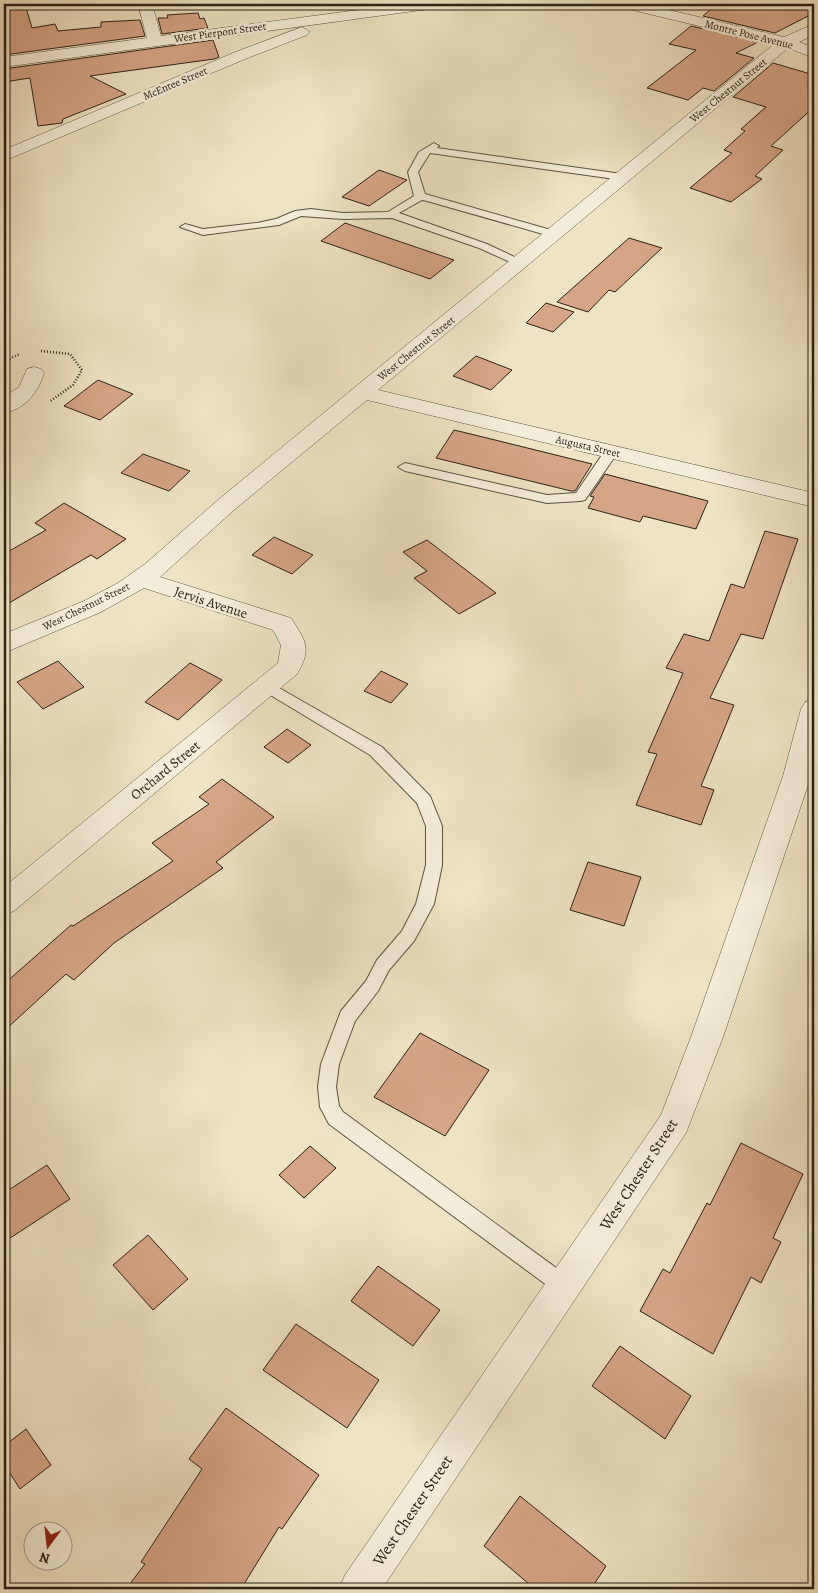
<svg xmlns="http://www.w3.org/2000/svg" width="818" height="1593" viewBox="0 0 818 1593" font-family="Alegreya,serif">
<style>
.building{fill:#d6a486;stroke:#2a2116}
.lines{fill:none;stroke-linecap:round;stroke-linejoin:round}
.service-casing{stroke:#5b5242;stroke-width:2}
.minor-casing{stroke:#5b5242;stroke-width:1}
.path{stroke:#2a2116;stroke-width:2.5;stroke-dasharray:1 2;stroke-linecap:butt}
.service{fill:#f4edd9;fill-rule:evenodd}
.minor{fill:#f4edd9;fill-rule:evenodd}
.labels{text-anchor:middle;stroke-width:5;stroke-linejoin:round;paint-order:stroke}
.far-street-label{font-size:11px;fill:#2a2116;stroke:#f4edd9}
.street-label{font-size:14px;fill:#2a2116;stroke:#f4edd9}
.near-street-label{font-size:16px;fill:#2a2116;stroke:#f4edd9}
</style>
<rect width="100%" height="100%" fill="#eee3c4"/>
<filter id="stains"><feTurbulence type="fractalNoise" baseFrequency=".004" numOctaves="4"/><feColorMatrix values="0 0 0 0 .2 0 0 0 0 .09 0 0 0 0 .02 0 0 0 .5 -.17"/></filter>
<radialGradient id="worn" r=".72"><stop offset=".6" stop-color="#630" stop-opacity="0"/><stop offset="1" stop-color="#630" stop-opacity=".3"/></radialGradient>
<!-- building -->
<g class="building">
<path d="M4,4H25L32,28L55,24L58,31L101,27V22L140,20L145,36L4,55Z"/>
<path d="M717,4H814V13L775,33L703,16Z"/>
<path d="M198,13L200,19L204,18L208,28L162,34L158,18H168L167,15Z"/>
<path d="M691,26L758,42L736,53L754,58L714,91L703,88L688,100L647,88L696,50L669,44Z"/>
<path d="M213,40L219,57L214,59L90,76L126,94L63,119L62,123L38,126L30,78L4,82V69Z"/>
<path d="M773,63L814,75V107L771,146L783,150L755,176L762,179L731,202L690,188L732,153L724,150L745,131L741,129L766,107L733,97Z"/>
<path d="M379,170L407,180L369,206L342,197Z"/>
<path d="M345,223L454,260L430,279L321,241Z"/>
<path d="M629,238L662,248L615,292L609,290L588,312L557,302Z"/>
<path d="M546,303L574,312L553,332L526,323Z"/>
<path d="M476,356L512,370L491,390L453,376Z"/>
<path d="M98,380L133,394L100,420L64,406Z"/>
<path d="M454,430L487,438L592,464L575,491H571L436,458Z"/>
<path d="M143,454L190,471L169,491L121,473Z"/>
<path d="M605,474L708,501L696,529L643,516L640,522L588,508L594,497L590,496Z"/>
<path d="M64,503L126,539L97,559L91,555L4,606V554L46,530L35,523Z"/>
<path d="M765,531L798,539L763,639L741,634L710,698L734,705L701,786L714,790L701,825L636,805L657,754L648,752L683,673L666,668L684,634L709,641L731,584L744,588Z"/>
<path d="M274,537L313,555L292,574L252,555Z"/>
<path d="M427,540L496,593L459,614L414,578L427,571L403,552Z"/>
<path d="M58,661L84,687L43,709L17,682Z"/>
<path d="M190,663L222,680L178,720L145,702Z"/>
<path d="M381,671L408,684L391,703L364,691Z"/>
<path d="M287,729L311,745L288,763L264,747Z"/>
<path d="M222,779L274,817L216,862L223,868L114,943L74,980L66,974L4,1031V984L71,925L73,926L173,861L152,843L209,804L199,797Z"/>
<path d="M588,862L641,877L624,926L570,910Z"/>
<path d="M420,1033L489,1070L445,1136L374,1097Z"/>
<path d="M741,1143L803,1174L773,1238L781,1242L761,1283L751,1277L713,1354L640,1311L663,1269L670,1273L707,1203L710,1205Z"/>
<path d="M310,1146L336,1168L304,1198L279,1175Z"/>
<path d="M47,1165L70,1199L4,1242V1193Z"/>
<path d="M148,1235L188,1279L153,1310L113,1265Z"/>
<path d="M378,1266L440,1310L413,1346L351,1301Z"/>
<path d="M296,1324L379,1380L347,1428L263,1370Z"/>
<path d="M620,1346L691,1396L665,1439L592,1386Z"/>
<path d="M226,1408L319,1475L282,1529L279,1527L241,1589H126L145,1564L141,1562L202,1469L189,1459Z"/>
<path d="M26,1429L51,1465L20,1489L4,1464V1446Z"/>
<path d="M520,1496L606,1566L591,1589H535L484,1546Z"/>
</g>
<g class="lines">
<defs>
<g id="service">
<path d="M434,143L439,146L437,148L622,174L627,177L622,180L430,153L418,172L425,194L558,232L559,234L554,237L550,236L427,201L422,200L399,213L487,244L523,261V265L519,266L479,248L392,218L343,219L301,216L279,225L203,235L180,227L185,224L203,229L257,223L276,219L295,211L311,209L343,213L388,212L414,196L408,172L419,152Z"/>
<path d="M611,448L618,452L585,500L580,501L547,503L405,471L398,467L405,463L547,495L576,493L606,449Z"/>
<path d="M267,681L382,747L430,796L442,826V865L434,904L414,941L389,970L378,991L355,1021L339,1064L336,1087L339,1106L343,1112L570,1278L573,1285L570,1292L563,1295L556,1292L329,1124L320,1107L318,1087L321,1064L341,1011L366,981L377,960L402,931L416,904L426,865V826L417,803L370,755L262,690L259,686L262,682Z"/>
</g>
<g id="minor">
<path d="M138,4H152L161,36L404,4H443L436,8L4,67V57L147,38Z"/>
<path d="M618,4H643L784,37L814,24V35L799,42L814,48V58L788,48L378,390L814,493V507L367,400L234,510L160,577L291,618C306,641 312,649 297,674L14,911L4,915V887L278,663L281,645L273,630L144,588L101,612L4,653V634L84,601L118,583L145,564L218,500L354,388L774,44L620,7Z"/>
<path d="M302,27L310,32L307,35L245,59L4,161V150L233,53Z"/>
<path d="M34,367L41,369L44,373C38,393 25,409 4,413V397L19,387L27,369Z"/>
<path d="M814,700V761L811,776L723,1037L686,1133L382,1589H339L345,1575L661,1115L691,1037L783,776L801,709L805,702Z"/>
</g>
</defs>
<!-- service casing -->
<use href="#service" class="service-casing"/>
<!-- minor casing -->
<use href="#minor" class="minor-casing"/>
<!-- path -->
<g class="path">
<path d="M41,351L70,354L82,370L73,385L49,402"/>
<path d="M4,361L20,354"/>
</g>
<!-- service -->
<use href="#service" class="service"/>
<!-- minor -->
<use href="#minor" class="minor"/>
</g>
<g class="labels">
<!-- far-street labels -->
<g class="far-street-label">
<text transform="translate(220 32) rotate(-8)" y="4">West Pierpont Street</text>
<text transform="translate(749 34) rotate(14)" y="4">Montre Pose Avenue</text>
<text transform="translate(175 83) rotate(-23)" y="4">McEntee Street</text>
<text transform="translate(728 90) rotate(-39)" y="4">West Chestnut Street</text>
<text transform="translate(416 348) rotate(-39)" y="4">West Chestnut Street</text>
<text transform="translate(588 446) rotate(13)" y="4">Augusta Street</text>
<text transform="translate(86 606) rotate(-26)" y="4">West Chestnut Street</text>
</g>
<!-- street labels -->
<g class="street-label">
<text transform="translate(211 602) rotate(18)" y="5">Jervis Avenue</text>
<text transform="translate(165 770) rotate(-39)" y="5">Orchard Street</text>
</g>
<!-- near-street labels -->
<g class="near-street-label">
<text transform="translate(638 1174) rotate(-57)" y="6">West Chester Street</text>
<text transform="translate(412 1510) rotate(-56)" y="6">West Chester Street</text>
</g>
</g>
<!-- margin -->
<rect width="818" height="1593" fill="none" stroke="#eee3c4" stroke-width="20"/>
<rect x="5" y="5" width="808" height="1583" fill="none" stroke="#2a2116" stroke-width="2.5"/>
<rect x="10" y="10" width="798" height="1573" fill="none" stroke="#2a2116"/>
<!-- north arrow -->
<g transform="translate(48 1546) rotate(195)"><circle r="24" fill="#f4edd9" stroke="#a39b8b"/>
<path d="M0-4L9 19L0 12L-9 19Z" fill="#8f2418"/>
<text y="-8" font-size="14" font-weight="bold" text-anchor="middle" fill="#2a2116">N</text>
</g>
<rect width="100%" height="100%" filter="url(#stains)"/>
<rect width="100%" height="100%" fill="url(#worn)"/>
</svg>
